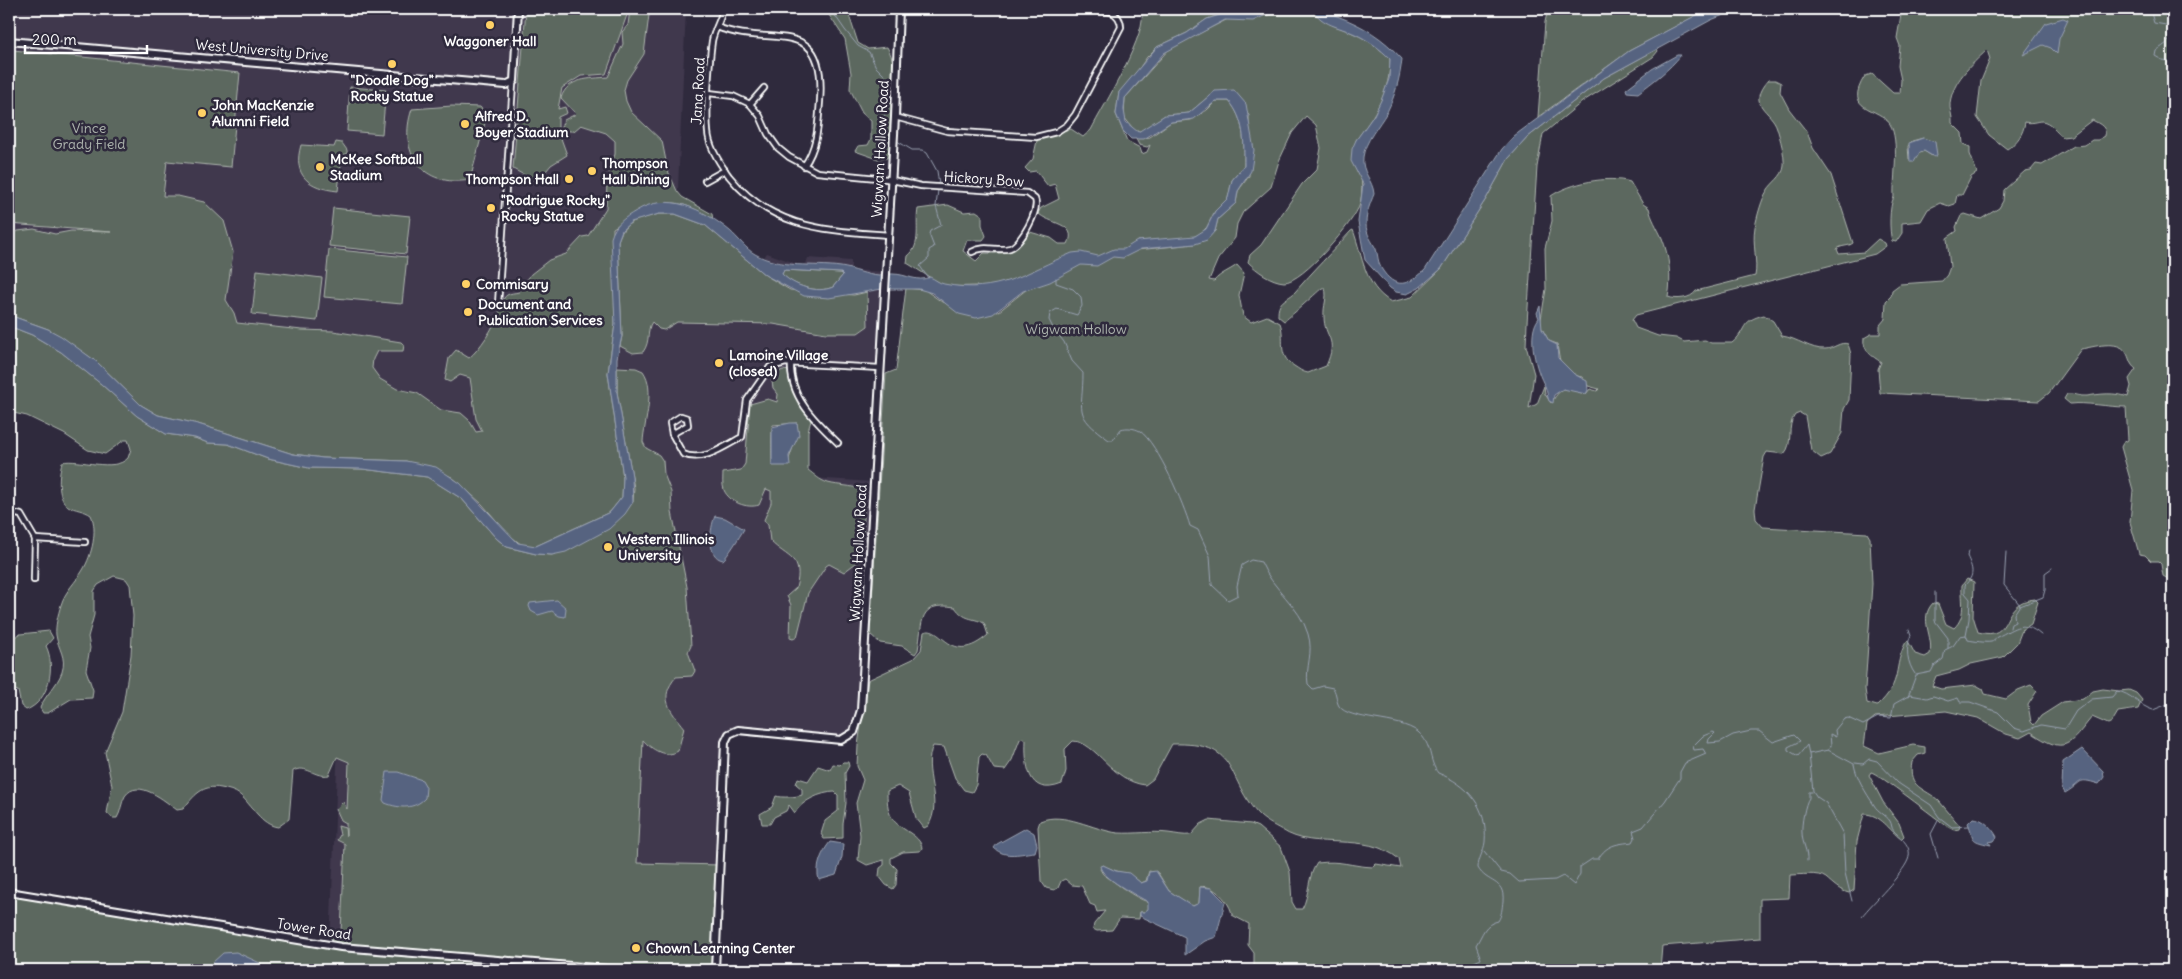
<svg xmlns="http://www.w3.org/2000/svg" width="2182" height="979" viewBox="0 0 2182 979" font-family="Delius,sans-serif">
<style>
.built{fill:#40384d}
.green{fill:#5b685e;stroke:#adb4ae;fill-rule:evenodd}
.water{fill:#566480;stroke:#9aa2b3;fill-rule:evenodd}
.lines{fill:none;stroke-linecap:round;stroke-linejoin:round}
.stream{stroke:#9aa2b3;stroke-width:1}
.street-casing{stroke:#fff;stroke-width:8}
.secondary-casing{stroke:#fff;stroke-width:10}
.street{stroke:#2f2a3d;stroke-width:4.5}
.secondary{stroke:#2f2a3d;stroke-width:6}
.poi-dot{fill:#ffd166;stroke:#2f2a3d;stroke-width:2}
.labels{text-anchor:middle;stroke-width:5;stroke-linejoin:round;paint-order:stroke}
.poi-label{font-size:14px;font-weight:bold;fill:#fff;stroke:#2f2a3d;text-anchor:start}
.street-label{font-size:14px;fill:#fff;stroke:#2f2a3d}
.park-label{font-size:14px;fill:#adb4ae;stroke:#2f2a3d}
</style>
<rect width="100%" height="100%" fill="#2f2a3d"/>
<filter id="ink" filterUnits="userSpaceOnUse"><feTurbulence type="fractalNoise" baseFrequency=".02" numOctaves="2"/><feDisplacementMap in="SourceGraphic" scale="10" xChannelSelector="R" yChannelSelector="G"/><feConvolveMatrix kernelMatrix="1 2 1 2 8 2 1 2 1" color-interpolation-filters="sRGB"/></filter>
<g filter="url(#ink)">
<!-- built -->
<path class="built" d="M9,9H686L677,210L759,265L767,253L805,267L808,258L851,261V270L885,272L880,368L787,363L786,381L801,408L750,405L747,474L874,482L857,725L845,739L738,730L727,736L715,970H9L330,945L350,437L9,331Z"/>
<!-- green -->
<g class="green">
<path d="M526,9H626L627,15L606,74L581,76L562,88L558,109L565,107L567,113L558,117V130L567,155L551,165L537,182L513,169Z"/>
<path d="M630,9H648L649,15L644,54L627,80L624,90L626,101L631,112L662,141L668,171L677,191L682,197L712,214L713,220C668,190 655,203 613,228L615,324L608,373L623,477L622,497L610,512L536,546L522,545L509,535L482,504L452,477L406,461L323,458L293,454L198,424L158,415L141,405L97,362L61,337L48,329L9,315V236L18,231L34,229L55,234L71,231L111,232L9,224V107L13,50L240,73L231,167L167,161L163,196H178L204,202L224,221L233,252L226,300L234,313L237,323L302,330L333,331L401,342L404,345L403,351H377L373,359L372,368L380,379L397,389L417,393L441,410L461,413L469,420L476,432L482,431L476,419L470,378L460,375L450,382L445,380L449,358L456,350L469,358C480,349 494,327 499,313C501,307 502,298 507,295C510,293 515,293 519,292L531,274L549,260L566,254L582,237L588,236L606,208L607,182L615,154V141L606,133L581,125L574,131H567L561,127L564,120L576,114L561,98C568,77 590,79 608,77L623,44L622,32L628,25Z"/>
<path d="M825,9H847L858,43L868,49L887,47C900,68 892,100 890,124C889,136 892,146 887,158L878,159L855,151L858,146L868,145L871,139V121L862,113L850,89L851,73L845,39Z"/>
<path d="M1141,9H1258L1253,12H1229L1207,19L1187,33L1157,47L1147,57L1132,79L1119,92L1116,114L1127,141L1140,148L1142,154L1147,152L1150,145L1147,147L1139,145L1136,139L1150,137L1171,122L1191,120L1207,110L1216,101H1229C1245,120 1244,142 1244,166L1232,180L1228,198L1215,211L1207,227L1200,234L1190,238L1137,241V250L1195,244L1215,231L1218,219L1236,203L1238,191L1249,176V115L1215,91L1189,113L1165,115L1142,131H1135L1124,117L1125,98L1170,48L1228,19L1269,15L1279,9H1312C1323,25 1338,26 1355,34C1368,40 1381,49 1390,59C1391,90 1374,117 1356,140C1358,161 1365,184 1360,204C1355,221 1302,283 1284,282C1271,281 1257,271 1248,262L1250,255L1261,245L1302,184L1317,169L1321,148L1316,125L1306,116L1292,133L1279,161L1271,187L1243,212L1237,224L1235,238L1218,259L1209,280L1214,281C1221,273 1229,271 1237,265L1244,273L1239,295L1243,316L1251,322L1267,316L1280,323C1286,339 1276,355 1294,366C1299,369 1302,372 1308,373L1326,366C1339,337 1324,339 1324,316C1323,306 1328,298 1325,288H1322C1315,294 1288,319 1284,321L1278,316C1278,313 1278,308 1280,305C1283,299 1291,297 1295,292C1313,271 1332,252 1351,231L1353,230C1363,257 1364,286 1391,302L1412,297L1441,269L1486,199L1508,159L1528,137L1604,78L1657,49L1658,51L1653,57L1582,102L1543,134L1537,167L1527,323L1526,346L1534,374L1529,408L1537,404L1544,386L1545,394L1551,403C1564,383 1564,389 1586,394L1590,389L1597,391L1599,389L1588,386L1582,377C1575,377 1560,364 1559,357C1558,353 1558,348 1557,344L1549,341L1540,325L1546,289L1545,248L1552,221L1551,196C1570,183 1608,175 1630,182L1643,204L1649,208C1651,218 1657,227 1662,238C1669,255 1672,279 1668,297C1676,300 1691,299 1696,291L1755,276C1758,263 1752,243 1755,227C1757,217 1762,198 1767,191C1772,182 1783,177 1784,166C1785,155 1780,138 1777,128C1772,110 1745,106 1768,80H1775L1781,83L1780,92L1789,109L1807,132L1813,148L1831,175L1853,243C1848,247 1842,245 1837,249L1839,254L1864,252L1878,239L1885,243L1886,246L1875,254L1636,315L1632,320L1636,328L1658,336L1676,338L1684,342L1705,340L1711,343H1732C1748,330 1739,321 1764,315L1773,321L1782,336C1797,338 1811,350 1825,349C1834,349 1840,341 1848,344L1851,354L1849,400L1844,409L1842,433L1830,454L1821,458L1811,450L1805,416L1800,413L1795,415C1786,426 1794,444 1784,454L1767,452L1764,457L1755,509L1756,519L1763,527L1867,533L1870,538L1872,584L1865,689L1867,703L1877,706C1904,681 1892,668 1906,642L1908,641L1915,654L1925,657L1930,654C1934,636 1918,619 1933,603L1938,604L1946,624L1954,628C1967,616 1961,600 1962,585L1967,579L1974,582L1973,616L1978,632C2016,642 1997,602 2035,599L2038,602L2031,624L2022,630L2017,643L2003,657L1971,664L1959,670L1936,676L1932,686L1941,689L1976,685L1983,689L1985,694L2006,699L2018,690L2031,685L2037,691L2028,705L2031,722L2034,725L2041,716L2063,702L2083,699L2093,691L2103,689L2119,691L2129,690L2136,693L2142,700L2138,709L2118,712L2112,722L2108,724L2092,717C2069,745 2066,756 2031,732L2020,738L2006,734L1978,718L1946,711L1875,717L1867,724L1864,746L1879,753L1913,745L1925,747V753L1918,755L1912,762C1907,789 1926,788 1939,801C1946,809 1953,818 1960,826L1959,829L1954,830L1948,827C1937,819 1878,773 1871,772L1869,775L1883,802L1899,823L1904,836L1901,839C1889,830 1881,814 1864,814L1857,841L1854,890L1849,893C1840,891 1833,884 1826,878C1818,872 1800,875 1790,875L1789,898L1760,899V938L1662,946L1660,970H1254V953L1248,945L1249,924L1232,915C1231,903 1213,883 1200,887L1199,904L1192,906L1169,891L1158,873L1149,871L1146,881L1141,883C1126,870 1118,874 1103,865L1100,869L1103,874C1116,883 1133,897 1148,902L1149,909L1145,912H1140L1139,919L1120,918L1112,930L1097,931L1093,929L1094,924L1105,911L1097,912L1095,906L1090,904L1082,886L1072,885L1065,879L1061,881L1058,888L1054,890L1046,888L1041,881L1038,827L1040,821C1064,811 1093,830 1118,833C1135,834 1152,831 1168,833C1177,834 1183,836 1191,835L1201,824L1209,820L1251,824L1258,827L1281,847L1290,872L1292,902L1296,909H1302C1310,894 1307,877 1317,863C1342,860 1350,866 1373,867L1376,864L1401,868L1399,859C1364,830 1315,852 1282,830C1273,825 1263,820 1257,813C1224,774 1240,742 1172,744L1153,779L1145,785C1111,781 1097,742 1073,741L1065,749L1066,771L1062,784C1027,798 1025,763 1026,740L1023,738L1020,739L1012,760L1005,770L994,769L986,755L982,754L979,757L976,785L972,792L964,790L955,778L944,747L933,746C921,770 944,801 928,826L924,828L916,818L909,793L898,786L887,791C887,799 887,810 892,818C899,830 920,834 922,848L920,851L903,852L891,858V863L897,869L896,885L893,889L886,885L879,876L880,868L884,865V860L867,865L858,860L860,835L856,803L863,780L857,766L858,745L868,680L913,659L921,650L924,632C942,624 950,668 988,635L984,623C972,617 965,621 955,607C917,601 923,622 918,650L915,654L902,646L880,643L870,634L886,374L896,370L906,288L925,290L942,302L998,312L1027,289L977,294V286C967,286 949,288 940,283C928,277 919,270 907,263L908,256C922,245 915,224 918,209L948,205L964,212L976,211L982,215V225L986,236L983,240H967L963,251L976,261L984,253C1010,254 1015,253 1030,232L1051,238L1059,244H1068C1079,223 1048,224 1038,213L1041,208L1059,199L1055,184L1048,186L1036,171L1029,172L1025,168L1033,159L1038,136L1071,129L1083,137L1091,130C1102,108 1151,29 1141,9Z"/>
<path d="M1548,9H1699V14L1629,51L1538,117L1545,22Z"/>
<path d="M1902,9H2173V580H2170L2163,576L2161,564L2158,561H2151L2145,555L2139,554L2138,550L2130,522L2133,490L2121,447L2123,443L2128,440L2126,407C2109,407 2085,402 2070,404L2064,399L2067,394C2074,393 2080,397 2087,396C2100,394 2114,392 2128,397L2131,386L2129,379L2136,369C2129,364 2130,358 2126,352C2118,339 2093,347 2081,349L2049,393L2039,401L1880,393L1878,369L1881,362C1872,356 1862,350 1864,338L1871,334H1880V325L1885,319L1886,301L1891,296L1892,290L1900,284L1942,281L1947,275L1950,267L1947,238L1957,231L1956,227L1961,216L1965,214L1981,219L1999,208L2003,201L2004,190L2025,171L2031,170L2036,164L2042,165L2074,146L2085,145L2092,140H2098L2105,136C2107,127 2100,124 2092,120L2071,136L2062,137C2057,131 2050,122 2042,121C2036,121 2032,124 2025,122C2023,134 2018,142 2007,149L1989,135L1977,117L1981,81L1990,59L1987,50C1970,66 1953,81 1950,103C1949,109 1953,116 1952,123L1962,133L1963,144L1970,147V154L1977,173L1971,177L1962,195H1957L1955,204L1949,206L1940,203L1928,209L1921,221L1902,223V233L1896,242L1892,241C1889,231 1889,206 1894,197C1893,178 1900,141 1890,124C1879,106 1842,112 1865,76L1872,74L1893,93H1900L1901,80L1898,66L1900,46L1897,38ZM1923,138L1932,156L1924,151L1909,159L1908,146L1912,141Z"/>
<path d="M350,87L386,90L382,134L347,131Z"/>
<path d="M452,106L480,107L487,115L470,180C423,188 397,153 412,109Z"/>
<path d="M336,142L342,143L347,150V154L342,155L338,191C309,188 292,176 301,145L334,147Z"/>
<path d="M333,208L410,216L406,254L329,246Z"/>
<path d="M659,214H675L705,225L765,275L790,290L854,295L867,292L868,326L858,333H826L773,324L677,322L664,330L659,329L652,322C646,330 651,341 643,352L633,353L620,346L622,336L618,241C625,219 639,220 659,214Z"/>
<path d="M329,249L407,257L402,304L324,297Z"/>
<path d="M257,270L322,278L317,321L252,314Z"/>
<path d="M784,270L841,273L843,275L833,287C817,294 793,286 782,274Z"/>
<path d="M9,326L32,335L61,352L101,384L137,416L166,434L195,438L208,443L228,444L268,459L309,468L362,469L427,477L462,499L496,538L507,547L536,554L552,555L633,502L634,488L617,392V367L636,368L643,371C656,389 644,422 643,442L646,448L659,455L663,461L664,474L671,492L672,512L687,587L691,646L688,652L695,671L692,676L676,677C658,698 670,710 684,728L678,751C666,759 651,749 643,740L637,863L720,865L715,970H9V892L341,947V943H332L331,938L333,933L341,932L345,844L337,840L340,835L338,826L345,828L346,836V823L341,820L336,809L343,802L347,809L349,762L337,757L329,775C314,778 307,764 293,771L289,819L278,827C261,825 252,805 240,795C235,791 227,789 221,788C202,784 194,796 183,809L177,810C166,802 138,777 125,796C121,803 121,812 117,818H113L107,813L112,786L105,752L122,712L131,655L133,616L130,585L126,579L114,576L98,585L94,591V615L88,637L90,648L86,670L93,690L92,698L71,699L48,713H43L40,708C45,695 57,686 62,672C67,657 58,649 56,635C55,626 58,615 61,605C65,591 76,582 83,570C92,555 98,530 91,515C84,510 75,510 68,506C56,498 59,474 62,462C79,458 114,473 128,458L131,449L128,440H124L105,454L88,450L64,434L27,416L9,412Z"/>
<path d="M783,370L790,371L791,378L812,417L808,431V470C815,475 819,480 828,483C839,486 851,485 863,490L865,496L862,562L856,563L844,572L829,564L826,566L808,593L797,637L793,639L790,638L791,605L787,596L796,588C804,557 788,559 770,541L768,525L764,520L771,503V491L766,489L759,505C747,509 729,502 724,490C722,484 723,478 723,473L741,470L745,464L750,404L768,399L777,402L778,394L773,388L771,375ZM797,423L796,438L789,459L772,465C772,459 771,429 773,425Z"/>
<path d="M49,631L53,638L46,646C56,666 49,702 26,710L21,706L18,691L9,688V640L20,634Z"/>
<path d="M843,762H848L849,766L845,773L846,803L843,824V838L824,839L821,834L825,821L838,811V795L835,792C821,792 801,801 795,813L789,805L786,811L774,817L770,824H762L760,814L772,807L776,796C782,798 796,797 802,795V789L796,784L798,778L808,781L818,766L830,770L833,764L840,765Z"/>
</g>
<!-- water -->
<g class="water">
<path d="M1262,9H1279L1253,21L1225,20L1164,53L1125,98L1124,110L1126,122L1138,132L1165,115L1189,113L1215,91L1234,90L1246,104L1254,150L1251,171L1238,191L1236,203L1218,219L1215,231L1207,240L1195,244L1141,249L1123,258L1113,257L1097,266L1081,265L1050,282L1023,291L993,314L976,318L959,314L932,293L919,289H882L829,298L804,296L765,275L705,225L675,214H659L631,222L622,230L618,241L622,336L617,358V392L632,476L633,502L625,514L609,529L566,552L552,555L536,554L507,547L496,538L462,499L427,477L362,469L309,468L268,459L228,444L208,443L195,438L166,434L137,416L101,384L61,352L32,335L9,326V315L48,329L61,336L97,362L141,405L158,415L198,424L293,454L323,458L406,461L436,467L460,483L518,543L536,546L610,512L622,497L623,477L608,373L615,324L611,238C615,224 624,218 636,211C668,191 703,209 730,231C738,238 746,249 755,254C781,269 813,263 841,267C854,269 866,275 879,276C884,277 888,273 893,274C907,274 917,283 930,277C935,279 939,283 944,284C998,295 1026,272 1072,253L1081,252L1098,256L1114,249H1124L1137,241L1195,236L1206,229L1215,211L1228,198L1232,180L1244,166C1244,142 1245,120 1229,101H1216L1194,119L1171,122L1144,139H1131L1123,131L1116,114L1119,92L1157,47L1187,33L1207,19L1229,12H1253ZM784,270L841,273L843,275L833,287C817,294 794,286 782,274Z"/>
<path d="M1312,9C1322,9 1328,12 1337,16C1364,26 1383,38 1402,59C1400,78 1395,96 1387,112C1379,126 1365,141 1363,157C1361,172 1373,180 1374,194C1370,204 1366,213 1366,224C1366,234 1372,241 1376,249C1378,255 1378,263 1381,268C1395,291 1409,285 1425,270L1502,149L1514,136L1629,51L1708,9H1739L1711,20L1604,78L1528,137L1508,159L1486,199L1441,269L1419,288L1407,294L1396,292L1390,288L1365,260L1358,222L1363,184L1351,161L1352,149L1356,140L1374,115L1382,98L1389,79L1390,59C1381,49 1368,40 1355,34C1338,26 1323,26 1312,9Z"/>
<path d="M2063,18L2068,20L2059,39L2057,54L2051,48L2043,45L2023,55L2046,23Z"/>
<path d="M1677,55H1681C1669,70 1654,81 1638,93L1627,92L1626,89L1652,69Z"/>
<path d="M1923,138L1935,142L1937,155L1934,157L1924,151L1920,152L1914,162H1910L1909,143Z"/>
<path d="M1540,306L1542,329L1549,341L1557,345L1558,358L1574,374L1587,381L1588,390L1586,394L1563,389L1554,395L1553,403L1549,401C1547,396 1547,390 1545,386C1536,371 1526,334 1539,318L1537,313Z"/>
<path d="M790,423H797L799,435L789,456L790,466H772V427Z"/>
<path d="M715,516L725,518L744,529C740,536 727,557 723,560C706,557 710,528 715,516Z"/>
<path d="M557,600L566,608L565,617L559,616L552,611L538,615L531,611L529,606L530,603Z"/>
<path d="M2082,749L2103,771L2104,777L2099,784C2076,777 2084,782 2065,793L2062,788L2063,762Z"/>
<path d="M387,772H398L422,780L426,787L425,798C415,809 400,809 385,803L383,800Z"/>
<path d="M1973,818C1983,818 1993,829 1997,837L1994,841L1989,842L1991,845C1968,840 1975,840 1968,823Z"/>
<path d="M1026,828L1034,833L1037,845L1035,852C1022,853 1005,859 994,848L997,844Z"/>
<path d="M830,842L843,844L842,857L836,875L819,880C815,867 822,852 830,842Z"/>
<path d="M1103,865L1116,871L1129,873L1141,883L1147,881L1149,872L1156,871L1169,891L1193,906L1199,903L1200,887L1211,888L1225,902L1216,937L1205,941L1185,955V937L1140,916V912H1144L1148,909V902C1138,896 1101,878 1100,866Z"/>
<path d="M236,952L260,963L261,970H219L212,963L223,953Z"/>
</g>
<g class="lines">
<!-- stream -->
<g class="stream">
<path d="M834,9V14L845,30L858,46L869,52L876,67L886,77L891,98L880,127L883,136L891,138"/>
<path d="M2153,9L2151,13L2154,23L2166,25L2172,29C2173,42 2165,44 2156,51L2155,56L2162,60L2171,61L2173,69"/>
<path d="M897,141L912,150H922L927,153L937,171L939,184"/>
<path d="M928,278L920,266L929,258V250L934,247L929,234L930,231L941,225L936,206L938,190"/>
<path d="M1056,278V283L1073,289L1081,297L1082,306L1077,315L1057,309L1050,313L1049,320L1053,328L1064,342L1072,361L1083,373C1083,411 1072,414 1109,440H1113L1121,429C1127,427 1134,428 1140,431C1158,444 1184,505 1190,526L1198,530L1210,556L1212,585L1228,600L1238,595L1237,586L1242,565L1251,560L1261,562C1272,589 1300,606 1308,634C1314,653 1305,667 1308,684L1313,689L1323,686L1333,688C1337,694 1336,701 1339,706C1349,721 1399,717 1418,732C1433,745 1428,760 1438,773C1468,785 1488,807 1485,842C1484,851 1478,859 1478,868C1487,884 1505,879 1503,901C1502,908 1502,915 1498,921C1484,924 1483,934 1476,945L1481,959L1456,970"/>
<path d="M2006,552L2004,585L2020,605L2014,614L2015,622L2011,624L2010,628"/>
<path d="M1935,592V621L1948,638V648"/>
<path d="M2020,606L2043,597L2045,590V573L2052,568"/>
<path d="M1909,629L1911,635C1905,648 1907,663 1915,674"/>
<path d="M1966,635L1969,619L1970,599L1965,593V585C1975,575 1973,569 1967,556L1969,551"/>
<path d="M1908,697L1916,675L1931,672L1934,666L1943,659L1945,650L1953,646L1960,636L1966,635L1968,640C1973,641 1986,643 1991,642C1996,641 1993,639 1997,637C2016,628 2022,619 2041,635"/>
<path d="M1828,750L1854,764C1856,777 1866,793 1874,805C1877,811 1886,815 1890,821C1892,824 1891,828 1894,831C1902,839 1913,847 1908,860C1902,875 1873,902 1862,916"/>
<path d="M1809,754L1813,791L1817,797L1826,803L1843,834L1845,873L1852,901"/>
<path d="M1855,763L1863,764L1869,759L1877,761L1898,783L1931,805L1939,817L1952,827L1969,826"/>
<path d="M1484,851L1501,872L1510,874L1519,882L1555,880L1563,876L1574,885L1580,874V867L1592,859H1598C1607,844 1617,844 1633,842L1635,838L1633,831L1643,827L1665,801L1680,778V772L1685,763L1706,754L1703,749L1694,750L1693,746L1703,736L1713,732L1715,733L1709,739L1708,743L1720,742L1733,735L1751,731H1759L1773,742L1794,735L1800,741L1788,747V750L1798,756L1807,745L1809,754L1828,750L1831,746L1830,734L1836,737L1835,730L1844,719L1848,718L1863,725L1878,717L1891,718L1894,704L1910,695L1927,698L1933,696L1948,701L1958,698L1960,702H1970L1998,712L2014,728L2024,731L2041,725L2065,729L2076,711L2092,699L2112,697L2117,691C2131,693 2139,706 2153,710L2173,702"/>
<path d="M1938,858L1931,834L1939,819"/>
<path d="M1807,861C1808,851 1802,843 1802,833C1801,825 1805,803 1809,798V792H1812"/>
</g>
<defs>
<g id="street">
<path d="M723,9C721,20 714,30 712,41C709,62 706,112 708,132C709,148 720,164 729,176C771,229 826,230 887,235"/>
<path d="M717,27C771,49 827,12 820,101C818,125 818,146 804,166"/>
<path d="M709,93L733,96L750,104L760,116L768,134L778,148L789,157L817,172L887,179L921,186L1027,193L1035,199C1040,210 1021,244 1010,248C997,252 985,244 972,252"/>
<path d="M750,104L764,88"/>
<path d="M895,117L947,131L1036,137L1056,132L1067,125L1075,115L1121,27C1120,7 1099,10 1084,9"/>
<path d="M705,181L725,170"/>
<path d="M498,304L513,84"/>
<path d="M791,363C789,397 815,421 838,443"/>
<path d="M681,416L687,418L688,425L672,434L670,423Z"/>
<path d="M672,434L683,454C703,463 725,446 742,437L747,400L770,367L786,363L880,368"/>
<path d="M9,516L17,514L21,515L35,539"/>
<path d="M35,539L85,542"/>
<path d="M34,580L35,539"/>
</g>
<g id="secondary">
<path d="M9,41L506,85L514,81L518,9"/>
<path d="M9,892L341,947L619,970"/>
<path d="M715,970L725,742L729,734L738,730L841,740L854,732L861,710L895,117L899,9"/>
</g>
</defs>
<!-- street casing -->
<use href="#street" class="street-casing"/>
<!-- secondary casing -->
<use href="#secondary" class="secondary-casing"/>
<!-- street -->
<use href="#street" class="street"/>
<!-- secondary -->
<use href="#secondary" class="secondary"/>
</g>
</g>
<!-- markers -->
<g class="poi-dot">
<circle cx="490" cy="25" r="5"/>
<circle cx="392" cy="64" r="5"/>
<circle cx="202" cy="113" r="5"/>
<circle cx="465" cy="124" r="5"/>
<circle cx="320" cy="167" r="5"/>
<circle cx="592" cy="171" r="5"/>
<circle cx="569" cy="179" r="5"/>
<circle cx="491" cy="208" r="5"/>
<circle cx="466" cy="284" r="5"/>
<circle cx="468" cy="312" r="5"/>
<circle cx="719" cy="363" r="5"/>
<circle cx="608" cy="547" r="5"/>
<circle cx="636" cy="948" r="5"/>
</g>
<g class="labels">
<!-- poi labels -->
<g class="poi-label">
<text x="490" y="46" text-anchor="middle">Waggoner Hall</text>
<text x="392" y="85" text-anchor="middle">"Doodle Dog"<tspan x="392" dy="16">Rocky Statue</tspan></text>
<text x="212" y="110">John MacKenzie<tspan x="212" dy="16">Alumni Field</tspan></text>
<text x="475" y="121">Alfred D.<tspan x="475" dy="16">Boyer Stadium</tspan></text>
<text x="330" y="164">McKee Softball<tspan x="330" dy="16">Stadium</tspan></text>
<text x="602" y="168">Thompson<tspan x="602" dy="16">Hall Dining</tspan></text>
<text x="559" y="184" text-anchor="end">Thompson Hall</text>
<text x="501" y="205">"Rodrigue Rocky"<tspan x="501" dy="16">Rocky Statue</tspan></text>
<text x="476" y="289">Commisary</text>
<text x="478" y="309">Document and<tspan x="478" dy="16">Publication Services</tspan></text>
<text x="729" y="360">Lamoine Village<tspan x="729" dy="16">(closed)</tspan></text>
<text x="618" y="544">Western Illinois<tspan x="618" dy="16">University</tspan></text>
<text x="646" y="953">Chown Learning Center</text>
</g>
<!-- street labels -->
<g class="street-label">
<text transform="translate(262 50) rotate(5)" y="5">West University Drive</text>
<text transform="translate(698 91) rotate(-87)" y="5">Jana Road</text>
<text transform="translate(880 149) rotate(-87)" y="5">Wigwam Hollow Road</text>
<text transform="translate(984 179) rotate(4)" y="5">Hickory Bow</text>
<text transform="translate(858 553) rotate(-87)" y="5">Wigwam Hollow Road</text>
<text transform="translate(314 929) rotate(9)" y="5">Tower Road</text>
</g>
<!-- park labels -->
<g class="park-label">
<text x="89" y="133">Vince<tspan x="89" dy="16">Grady Field</tspan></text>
<text x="1076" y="334">Wigwam Hollow</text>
</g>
</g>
<!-- margin -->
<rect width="2182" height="979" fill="none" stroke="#2f2a3d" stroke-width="30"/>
<rect x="15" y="15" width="2152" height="949" fill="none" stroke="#fff" stroke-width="2" filter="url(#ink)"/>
<!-- scale -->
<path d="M25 45v8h122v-8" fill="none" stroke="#ffffff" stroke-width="2.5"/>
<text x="32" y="45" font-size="15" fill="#ffffff" stroke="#2f2a3d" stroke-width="4" paint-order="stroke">200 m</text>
</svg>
